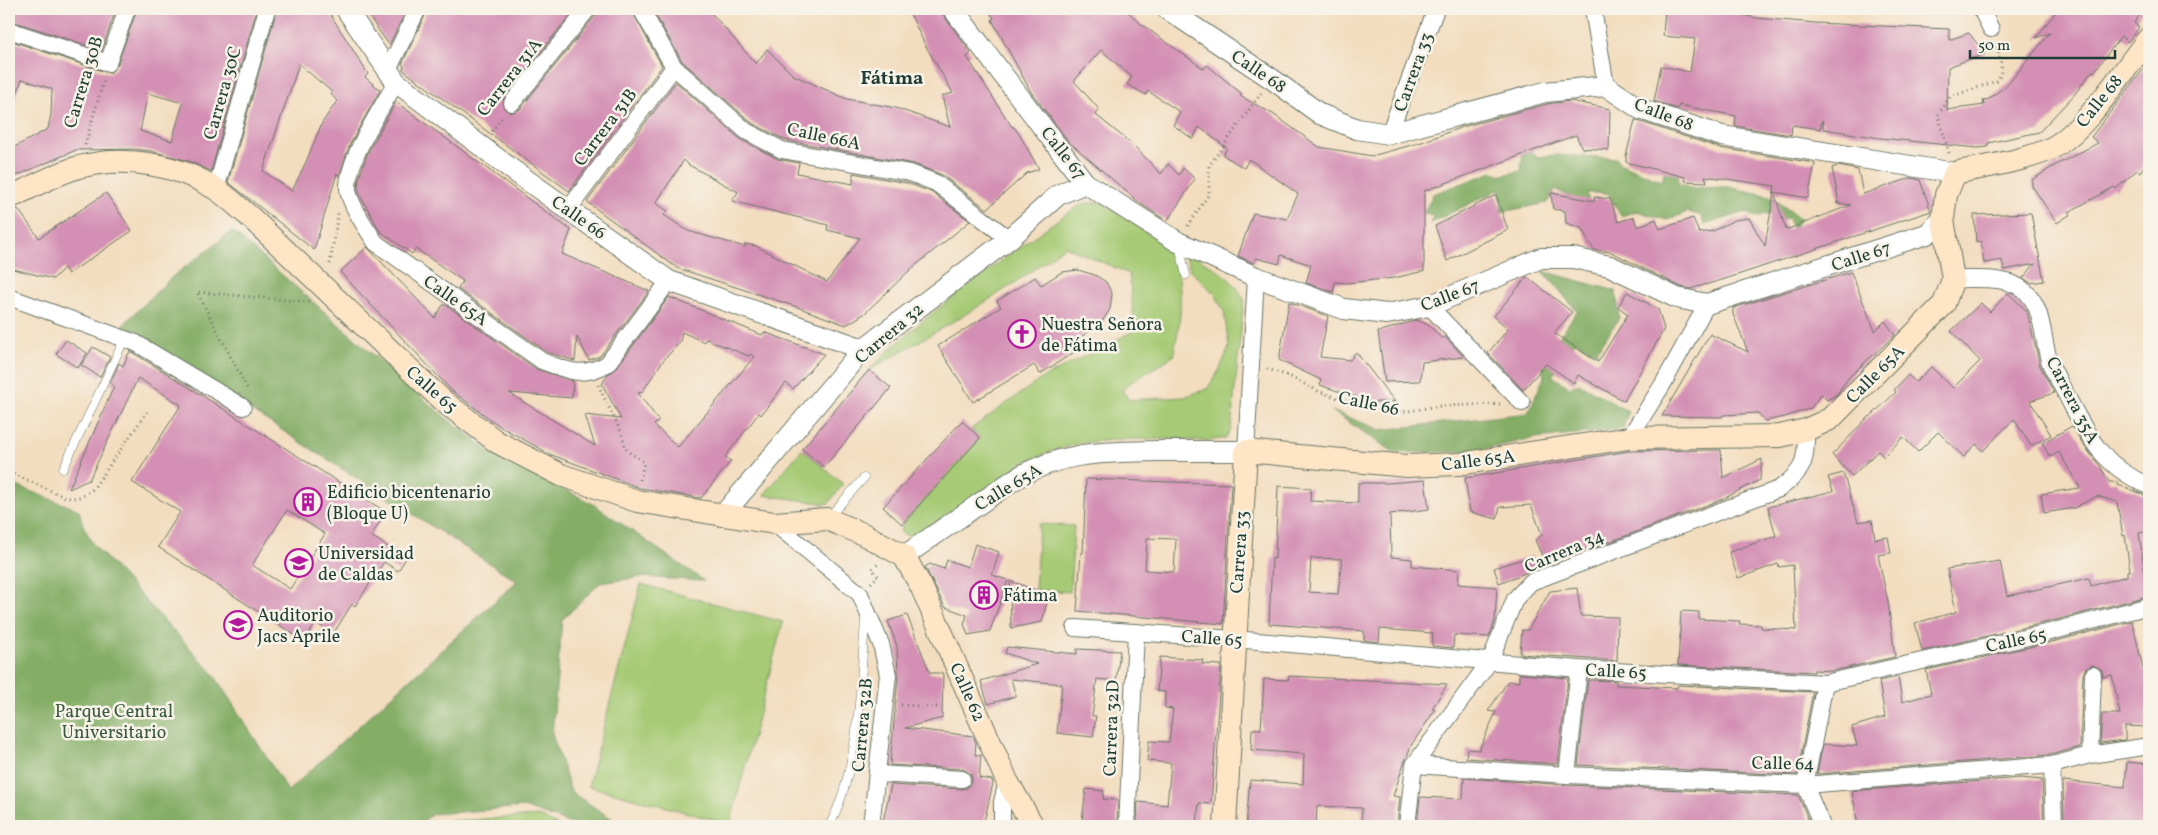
<svg xmlns="http://www.w3.org/2000/svg" width="2158" height="835" viewBox="0 0 2158 835" font-family="Vollkorn,serif">
<style>
.green{fill:#a6ca74;stroke:#628454}
.forest{fill:#84ae66;stroke:#52764d}
.building{fill:#d490b4;fill-rule:evenodd}
.lines{fill:none;stroke-linecap:round;stroke-linejoin:round}
.service-casing{stroke:#697565;stroke-width:9}
.minor-casing{stroke:#697565;stroke-width:18}
.tertiary-casing{stroke:#697565;stroke-width:22}
.secondary-casing{stroke:#697565;stroke-width:24}
.path{stroke:#697565;stroke-width:3;stroke-dasharray:1 4;stroke-linecap:butt}
.service{stroke:#fff;stroke-width:8}
.minor{stroke:#fff;stroke-width:16}
.tertiary{stroke:#fff;stroke-width:20}
.secondary{stroke:#fde5c5;stroke-width:22}
.labels{text-anchor:middle;stroke-width:5;stroke-linejoin:round;paint-order:stroke}
.street-label{font-size:18px;fill:#1f3d34;stroke:#f7f3e8}
.poi-label{font-size:18px;fill:#1f3d34;stroke:#f7f3e8;text-anchor:start}
.park-label{font-size:18px;fill:#3a5941;stroke:#f7f3e8}
.neighbourhood-label{font-size:19px;font-weight:bold;fill:#1f3d34;stroke:#f7f3e8}
</style>
<rect width="100%" height="100%" fill="#f7f3e8"/>
<filter id="ink" filterUnits="userSpaceOnUse"><feTurbulence type="fractalNoise" baseFrequency=".02" numOctaves="2"/><feDisplacementMap in="SourceGraphic" scale="10" xChannelSelector="R" yChannelSelector="G"/><feConvolveMatrix kernelMatrix="1 2 1 2 8 2 1 2 1" color-interpolation-filters="sRGB"/></filter>
<filter id="wash" filterUnits="userSpaceOnUse"><feTurbulence type="fractalNoise" baseFrequency=".0096" numOctaves="4" result="noise"/><feDisplacementMap in="SourceGraphic" scale="20" xChannelSelector="R" yChannelSelector="G"/><feGaussianBlur stdDeviation="1.12" result="paint"/><feColorMatrix in="noise" values="0 0 0 0 0 0 0 0 0 0 0 0 0 0 0 0 0 1.4 0 .05"/><feComposite in="paint" operator="in"/></filter>
<g filter="url(#wash)">
<rect width="100%" height="100%" fill="#f3ddbf"/>
<!-- green -->
<g class="green">
<path d="M1083,203H1102L1175,251C1182,293 1183,315 1173,356L1130,383L1122,390L1129,400L1184,397L1207,389L1220,369L1229,347L1224,311L1215,294L1190,270L1184,250C1206,263 1232,275 1244,299L1231,429L1226,438L1208,441L1174,439H1122L1079,443L1050,452L1023,463L921,532L909,536L900,532L903,524L980,438L971,429L1041,379L1135,330L1129,274L1065,246C1004,295 937,331 869,370C903,335 941,306 980,277C1014,251 1047,226 1083,203Z"/>
<path d="M802,449L843,484L828,504L764,495Z"/>
<path d="M1039,524L1074,526L1070,592L1035,590Z"/>
<path d="M641,584L783,622L730,824L588,786Z"/>
<path d="M539,816L559,826H430L435,822Z"/>
</g>
<!-- forest -->
<g class="forest">
<path d="M1532,153L1538,157L1555,155L1616,158L1619,163L1662,181L1666,164L1677,167L1679,184L1695,188L1728,187L1770,196L1801,219L1792,229L1788,218L1779,219L1776,211L1756,217L1746,212L1704,225L1702,216L1688,212L1667,220L1637,211L1621,216L1608,193H1587L1590,208L1555,189L1547,203L1502,212L1500,189L1430,223L1434,215L1424,213L1433,194L1493,172L1502,175L1521,171L1523,154Z"/>
<path d="M232,231L440,413L489,451L593,504L704,581L642,577L600,583L562,620L552,734L571,792L623,826H577L524,807L432,814L418,826H9V483L79,510L83,525L93,544L213,673L288,791L517,581L121,327L171,278Z"/>
<path d="M1543,271L1616,291L1619,318L1596,353L1576,341L1552,376L1569,387L1580,384L1628,412L1623,429L1535,438L1475,451L1395,453L1332,411L1381,430L1528,413L1544,377L1542,363L1577,311Z"/>
</g>
<g id="blocks">
<!-- building -->
<g class="building">
<path d="M9,9H116L102,50L9,20Z"/>
<path d="M137,9H257L211,171L189,161L151,151L132,149L76,150L9,179V150L48,129L51,114L52,89L22,79L11,112L9,111V40L105,72L110,73L117,66ZM148,93L183,103L172,141L140,131Z"/>
<path d="M277,9H327L368,74L365,77L380,90L350,144L339,176L337,173L314,250L228,182ZM299,64L332,92L331,94L337,101L322,123L306,162L292,191L263,171Z"/>
<path d="M364,9H407L389,45Z"/>
<path d="M428,9H575L504,97L503,107L510,113L520,109L596,15L598,9H631L662,66L569,191L403,70L404,66L402,64Z"/>
<path d="M652,9H708L756,64L767,49L793,75L847,99L896,108L950,127L942,96L953,93L924,43L908,9H941L944,16L971,53L967,57L1012,127H1014L1019,134L1039,169L1027,173L987,209L942,175L914,164L785,140L752,123L682,61Z"/>
<path d="M987,9H1125L1141,24L1204,69L1207,65L1242,94L1240,96L1273,114L1319,147L1372,156L1422,142L1462,127L1547,104L1571,101L1610,109L1609,150L1582,148L1576,135L1424,191V271L1394,278L1347,283L1335,282L1333,292L1306,283L1311,265L1281,255L1279,264L1256,258L1254,263L1238,256L1253,213L1287,219L1298,194L1249,159L1244,168L1223,155L1227,148L1199,127L1193,139L1173,125L1180,112L1148,91L1146,95L1127,84L1132,77L1101,50L1074,81L1099,109L1096,115L1132,144L1161,174L1168,164L1179,175L1183,168L1195,179L1167,221L1141,204L1069,142L1031,92L992,20L994,18Z"/>
<path d="M1665,9H1712L1757,18L1815,23L1949,29V40L1969,33L1985,54L1948,67L1947,110L1984,105L1983,100L1989,99L2008,84L2050,33L2036,38L2058,9H2144L2134,23L2139,27L2128,42L2121,36L2094,72L2092,71L2074,95L2039,132L1988,143V147L1977,148L1880,138L1824,129L1822,120L1820,129L1792,125L1791,135L1735,126L1736,116L1679,105L1678,109L1654,101L1661,66L1690,72L1695,39L1663,36Z"/>
<path d="M2149,62V159L2140,172L2137,170L2116,189L2114,187L2069,212L2071,214L2057,223L2032,186V180L2054,166L2098,143L2091,137Z"/>
<path d="M676,82L741,140L778,159L799,163L797,173L853,184V173L907,183L931,192L970,221L910,270L864,314L846,325L797,307L677,268L587,202ZM684,160L689,165L738,192L732,201L828,225L827,230L860,238L827,282L756,246L745,244V247L688,231L664,215L668,211L656,203Z"/>
<path d="M396,102L568,228L571,230L562,254L649,291L600,356L589,360L577,337L575,361L547,352L458,289L463,281L416,249L412,254L380,231L361,197L358,188L359,178L368,152Z"/>
<path d="M1635,120L1720,148L1815,163L1808,198L1774,192L1786,230L1851,205L1836,203L1839,202L1832,168L1838,166L1858,170L1863,194L1911,178L1920,180L1931,211L1722,280L1690,289L1681,287L1611,252L1594,250L1581,228L1566,223L1565,211L1553,209L1551,193L1595,201L1594,197L1610,199L1618,222L1634,217L1637,227L1656,219L1660,229L1693,218L1699,233L1713,231L1734,220L1749,218L1765,246L1775,186L1705,176L1707,182L1685,181V177L1626,162V156Z"/>
<path d="M106,193L132,231L68,274L64,268L53,279L9,268V215L18,209L39,238Z"/>
<path d="M1496,195L1508,230L1447,261L1435,226Z"/>
<path d="M2031,213L2044,281L2031,283L2023,278L2035,264L2004,270L2002,260L1984,263L1981,241L1976,242L1974,215Z"/>
<path d="M367,247L435,318L443,305H446L536,369L573,381L572,398L509,393L595,446L585,415L621,419L602,384L608,374L615,370L669,297L762,335L764,332L824,354L793,389L786,383L761,415L759,413L725,457L731,461L701,498L640,488L552,455L501,427L452,391L340,272ZM682,332L704,342L706,339L749,356L751,354L754,357L678,447L654,425L659,421L638,393L642,392L662,362L680,342Z"/>
<path d="M1078,270L1095,275L1106,282L1112,294L1110,309L1100,325L1071,343L1076,351L1040,374L1034,365L973,402L938,346L1001,307L997,301L1035,277L1041,285L1062,272Z"/>
<path d="M1851,272L1875,331L1885,321L1895,335L1849,377L1837,394L1827,400L1821,394L1811,408L1785,417L1765,421L1758,413L1723,415L1722,417L1662,416L1710,334L1748,352L1733,314V308Z"/>
<path d="M1527,277L1572,312L1554,333L1598,362L1628,314L1618,307L1627,292L1658,309L1664,329L1624,401L1578,375L1574,383L1546,364L1523,390L1488,353L1508,329L1494,316Z"/>
<path d="M2008,293L2027,311L2040,366L2054,393L2030,401L2051,435L2031,446L2014,419L1983,451L1976,444L1964,457L1938,432L1918,452L1903,437L1884,457L1878,451L1852,476L1832,455L1869,416L1870,417L1896,392L1894,390L1908,375L1916,382L1931,367L1953,388L1980,361L1951,331L1981,303L1990,312Z"/>
<path d="M1289,302L1328,316L1320,357L1350,360L1356,352L1395,402H1370L1320,385L1321,380L1279,360Z"/>
<path d="M1417,320L1429,325L1441,338L1445,337L1464,357L1422,362L1420,381L1385,382L1378,332Z"/>
<path d="M66,340L87,353L78,368L56,354Z"/>
<path d="M93,347L110,357L100,377L81,365Z"/>
<path d="M130,351L184,384L386,512L371,536L406,558L398,571L384,562L355,606L352,604L333,634L316,623L304,641L158,547L180,512L132,482L181,405L138,378L89,480L69,489L114,386L110,383L119,363L123,366ZM287,510L325,534L290,589L252,565Z"/>
<path d="M869,370L891,388L824,467L802,449Z"/>
<path d="M962,421L980,438L902,524L883,507Z"/>
<path d="M2072,426L2084,446L2100,466L2109,482H2118V485L2148,496L2145,506L2149,531L2139,533L2148,596L2048,622L1922,651L1915,623L1956,612L1947,569L2000,561L2007,596L2089,578L2091,586L2127,576V571H2130L2125,535L2123,536L2117,502L2097,496L2074,508L2044,513L2041,494L2080,488L2059,452L2050,457L2042,443Z"/>
<path d="M1721,450L1723,478L1762,459L1760,480L1723,499L1596,547L1543,558L1535,540L1542,535L1531,505L1500,507L1497,519L1470,512L1465,478L1630,451Z"/>
<path d="M1843,473L1858,522L1872,520L1875,539L1888,537L1891,553L1878,555L1888,602L1895,657L1832,671L1814,670V672L1678,665L1681,611L1699,612V619L1740,621L1739,624L1761,625V628L1796,630L1793,565L1779,567L1778,564L1738,578L1729,552L1776,536L1768,507L1833,491L1828,477Z"/>
<path d="M1086,479L1231,484L1223,624L1077,611L1081,553H1083ZM1147,538L1176,539L1174,572L1145,570Z"/>
<path d="M1425,480L1429,509L1390,514L1391,557L1412,559V566L1459,570L1458,584L1497,587L1495,621L1489,637L1454,635L1453,648L1432,646L1433,633L1380,629L1379,642L1364,640V631L1269,624L1272,558L1275,559L1278,486L1311,488L1310,501L1358,503V483H1388ZM1311,558L1342,559L1338,594L1309,592Z"/>
<path d="M975,544L999,552L992,575L1008,580L990,631L968,635L964,624L967,615L945,607L925,567L930,564L944,569L947,560L968,567Z"/>
<path d="M1532,556L1536,569L1499,583L1494,568Z"/>
<path d="M1010,581L1038,591L1047,602L1042,622L1011,628Z"/>
<path d="M1577,588L1581,616L1618,617L1617,661L1520,654L1522,630H1528L1550,591Z"/>
<path d="M907,615L930,673H943L942,718L905,728L973,736L976,743L975,755H981L979,778L992,780L993,783L983,826H882L891,785L961,789L967,788L972,780L971,774L963,769L890,765L898,676L897,646L888,621Z"/>
<path d="M2132,621L2144,672H2149V707H2147L2146,727L2125,726V740L2100,743L2102,714H2120L2112,675L2103,677L2102,670L2093,665L2085,669L2083,675L2080,747L2050,755L1817,774L1823,744L1857,746L1852,727L1885,717L1879,681L1898,677L1902,702L1931,694L1926,670L2052,642Z"/>
<path d="M1007,647L1077,654V649L1120,651L1116,681L1097,679L1092,716H1096L1093,737L1057,733L1062,684L1011,679L1016,696L988,704L981,681L1037,664L1005,653Z"/>
<path d="M1160,657L1203,660L1202,664L1221,665L1211,804L1199,803L1197,826H1137L1138,802L1167,805L1171,763L1147,761L1149,741L1169,742L1173,709L1165,708V692L1157,691Z"/>
<path d="M1519,674L1568,678L1558,764L1466,758L1467,749L1479,750L1496,712L1488,711L1508,681L1519,682Z"/>
<path d="M1289,676L1447,684L1432,709L1435,710L1412,744L1404,763L1393,796L1400,797L1397,826H1361L1362,808L1317,806L1316,826H1246L1250,780L1303,784L1304,754L1251,750L1252,729H1261L1264,679L1288,680Z"/>
<path d="M1588,680L1616,681V685L1677,688L1678,685L1813,692L1797,775L1578,765Z"/>
<path d="M2127,762L2149,764V826H2064L2063,781L2125,787Z"/>
<path d="M1464,778L1567,785L1798,795L1808,819L1807,826H1417L1420,797L1463,799Z"/>
<path d="M2021,778L2042,780L2044,826H1858L1852,791Z"/>
<path d="M1086,789L1104,791L1103,799L1118,800L1117,826H1084L1085,821H1082Z"/>
</g>
</g>
</g>
<g filter="url(#ink)">
<use href="#blocks" fill-opacity="0" stroke="#697565" stroke-width="1"/>
<g class="lines">
<defs>
<g id="service">
<path d="M1179,245L1186,275"/>
<path d="M63,469L125,338"/>
<path d="M828,518L864,478"/>
<path d="M829,826C859,772 861,681 865,619"/>
</g>
<g id="minor">
<path d="M641,9L674,67L746,131L782,150L910,173L936,183L1009,239"/>
<path d="M1593,9L1606,86"/>
<path d="M1981,9L1991,29"/>
<path d="M9,30L108,63L127,9"/>
<path d="M388,70L418,9"/>
<path d="M396,82C381,110 348,157 348,188C348,202 368,231 376,243L542,361C568,371 581,378 607,364L669,281"/>
<path d="M512,103L588,9"/>
<path d="M1389,134L1436,9"/>
<path d="M216,189L267,9"/>
<path d="M568,210L674,67"/>
<path d="M1953,279C1976,280 2008,275 2026,292C2044,309 2042,340 2050,363C2055,375 2063,388 2069,400C2090,441 2105,467 2149,486"/>
<path d="M9,297L136,343L243,407"/>
<path d="M1429,306L1522,403"/>
<path d="M1629,438L1663,384L1707,304"/>
<path d="M1246,451L1256,277"/>
<path d="M774,523L860,594L881,644L888,675L871,826"/>
<path d="M1075,628L1234,639L1579,669L1825,683L2050,632L2149,606"/>
<path d="M2090,755L2093,675"/>
<path d="M1414,765L1567,775L1805,785L2052,765L2090,755L2149,746"/>
<path d="M2052,765L2054,826"/>
<path d="M878,774L962,779"/>
<path d="M1567,775L1579,669"/>
<path d="M1002,826V802L1007,781"/>
<path d="M1127,826L1136,632"/>
<path d="M1407,826L1414,765L1490,661L1515,599L1531,582L1779,489C1805,470 1806,462 1806,430"/>
<path d="M1822,826L1805,785L1825,683"/>
</g>
<g id="tertiary">
<path d="M346,9L396,82L514,171L669,281L863,349"/>
<path d="M953,9L1085,183L1178,242L1256,277L1344,309L1387,314L1429,306L1541,258H1573L1610,266L1677,298L1707,304L1927,234L1943,219"/>
<path d="M1167,9L1272,79L1320,114L1357,129L1389,134L1545,92L1606,86L1640,109L1722,136L1955,173"/>
<path d="M722,516L863,349L1009,239L1058,195L1085,183"/>
<path d="M904,556L1015,479C1062,451 1104,452 1157,451C1186,451 1216,451 1246,451"/>
</g>
<g id="secondary">
<path d="M9,198C32,187 55,174 79,167C124,155 177,164 216,189C228,197 238,207 249,216L443,401L497,442L561,475L637,501L774,523L827,519L863,534L904,556L921,586L1007,781L1033,826"/>
<path d="M1225,826L1246,451L1407,466L1459,464L1629,438L1780,436L1806,430L1830,419L1944,304L1953,279L1943,219L1946,195L1955,173C1986,166 2019,162 2048,150C2084,134 2124,69 2149,38"/>
</g>
</defs>
<!-- service casing -->
<use href="#service" class="service-casing"/>
<!-- minor casing -->
<use href="#minor" class="minor-casing"/>
<!-- tertiary casing -->
<use href="#tertiary" class="tertiary-casing"/>
<!-- secondary casing -->
<use href="#secondary" class="secondary-casing"/>
<!-- path -->
<g class="path">
<path d="M492,131L503,116"/>
<path d="M85,145L104,79"/>
<path d="M1949,153L1938,115L1950,97L1997,81C2005,69 2000,58 1996,46"/>
<path d="M1188,226L1209,194V166L1261,93"/>
<path d="M330,264L338,213"/>
<path d="M1267,369L1289,376L1318,391L1351,403L1403,412L1440,406L1500,404"/>
<path d="M598,385L620,430L627,451L644,462L640,481"/>
<path d="M247,388L197,292L309,302"/>
<path d="M9,472L65,497C76,499 84,497 93,489L147,412"/>
<path d="M871,583L878,576L872,569L878,564"/>
<path d="M901,705L941,707"/>
</g>
<!-- service -->
<use href="#service" class="service"/>
<!-- minor -->
<use href="#minor" class="minor"/>
<!-- tertiary -->
<use href="#tertiary" class="tertiary"/>
<!-- secondary -->
<use href="#secondary" class="secondary"/>
</g>
</g>
<!-- icons -->
<defs>
<symbol id="church-ring" viewBox="-11 -11 22 22"><circle r="9.5" fill="#f7f3e8" stroke="#b5179e" stroke-width="1.5"/><path d="M-1.2-6h2.4v3.5h3.3v2.4h-3.3V6h-2.4V-.1h-3.3v-2.4h3.3Z" fill="#b5179e"/></symbol>
<symbol id="building-ring" viewBox="-11 -11 22 22"><circle r="9.5" fill="#f7f3e8" stroke="#b5179e" stroke-width="1.5"/><path d="M-4-6H4V6H1V3H-1V6H-4ZM-2.5-4.3h1.7v1.8h-1.7ZM.8-4.3h1.7v1.8H.8ZM-2.5-1h1.7V.8h-1.7ZM.8-1h1.7V.8H.8Z" fill="#b5179e"/></symbol>
<symbol id="university-ring" viewBox="-11 -11 22 22"><circle r="9.5" fill="#f7f3e8" stroke="#b5179e" stroke-width="1.5"/><path d="M0-5L7-2L0 1L-7-2ZM-4 1L0 2.5L4 1V4Q0 6-4 4Z" fill="#b5179e"/></symbol>
</defs>
<g fill-rule="evenodd">
<use href="#church-ring" x="1006" y="318" width="32" height="32"/>
<use href="#building-ring" x="292" y="486" width="32" height="32"/>
<use href="#university-ring" x="283" y="547" width="32" height="32"/>
<use href="#building-ring" x="968" y="579" width="32" height="32"/>
<use href="#university-ring" x="222" y="609" width="32" height="32"/>
</g>
<g class="labels">
<!-- street labels -->
<g class="street-label">
<text transform="translate(1259 71) rotate(34)" y="6">Calle 68</text>
<text transform="translate(1413 72) rotate(-70)" y="6">Carrera 33</text>
<text transform="translate(509 77) rotate(-52)" y="6">Carrera 31A</text>
<text transform="translate(83 82) rotate(-73)" y="6">Carrera 30B</text>
<text transform="translate(222 93) rotate(-74)" y="6">Carrera 30C</text>
<text transform="translate(2099 101) rotate(-51)" y="6">Calle 68</text>
<text transform="translate(1664 114) rotate(21)" y="6">Calle 68</text>
<text transform="translate(605 127) rotate(-53)" y="6">Carrera 31B</text>
<text transform="translate(824 136) rotate(12)" y="6">Calle 66A</text>
<text transform="translate(1064 153) rotate(52)" y="6">Calle 67</text>
<text transform="translate(579 217) rotate(35)" y="6">Calle 66</text>
<text transform="translate(1861 256) rotate(-18)" y="6">Calle 67</text>
<text transform="translate(1450 295) rotate(-21)" y="6">Calle 67</text>
<text transform="translate(456 300) rotate(35)" y="6">Calle 65A</text>
<text transform="translate(889 333) rotate(-40)" y="6">Carrera 32</text>
<text transform="translate(1875 374) rotate(-45)" y="6">Calle 65A</text>
<text transform="translate(432 389) rotate(41)" y="6">Calle 65</text>
<text transform="translate(2073 400) rotate(63)" y="6">Carrera 35A</text>
<text transform="translate(1369 403) rotate(12)" y="6">Calle 66</text>
<text transform="translate(1478 460) rotate(-7)" y="6">Calle 65A</text>
<text transform="translate(1008 487) rotate(-31)" y="6">Calle 65A</text>
<text transform="translate(1564 551) rotate(-23)" y="6">Carrera 34</text>
<text transform="translate(1239 552) rotate(-86)" y="6">Carrera 33</text>
<text transform="translate(1212 638) rotate(4)" y="6">Calle 65</text>
<text transform="translate(2016 640) rotate(-12)" y="6">Calle 65</text>
<text transform="translate(1616 671) rotate(3)" y="6">Calle 65</text>
<text transform="translate(968 692) rotate(66)" y="6">Calle 62</text>
<text transform="translate(862 725) rotate(-85)" y="6">Carrera 32B</text>
<text transform="translate(1111 728) rotate(-88)" y="6">Carrera 32D</text>
<text transform="translate(1783 763) rotate(1)" y="6">Calle 64</text>
</g>
<!-- poi labels -->
<g class="poi-label">
<text x="1041" y="330">Nuestra Señora<tspan x="1041" dy="21">de Fátima</tspan></text>
<text x="327" y="498">Edificio bicentenario<tspan x="327" dy="21">(Bloque U)</tspan></text>
<text x="318" y="559">Universidad<tspan x="318" dy="21">de Caldas</tspan></text>
<text x="1003" y="601">Fátima</text>
<text x="257" y="621">Auditorio<tspan x="257" dy="21">Jacs Aprile</tspan></text>
</g>
<!-- park labels -->
<g class="park-label">
<text x="114" y="717">Parque Central<tspan x="114" dy="21">Universitario</tspan></text>
</g>
<!-- neighbourhood labels -->
<g class="neighbourhood-label">
<text x="892" y="84">Fátima</text>
</g>
</g>
<!-- margin -->
<rect width="2158" height="835" fill="none" stroke="#f7f3e8" stroke-width="30"/>
<!-- scale -->
<path d="M1970 50v8h145v-8" fill="none" stroke="#1f3d34" stroke-width="2.5"/>
<text x="1978" y="50" font-size="15" fill="#1f3d34" stroke="#f7f3e8" stroke-width="4" paint-order="stroke">50 m</text>
</svg>
